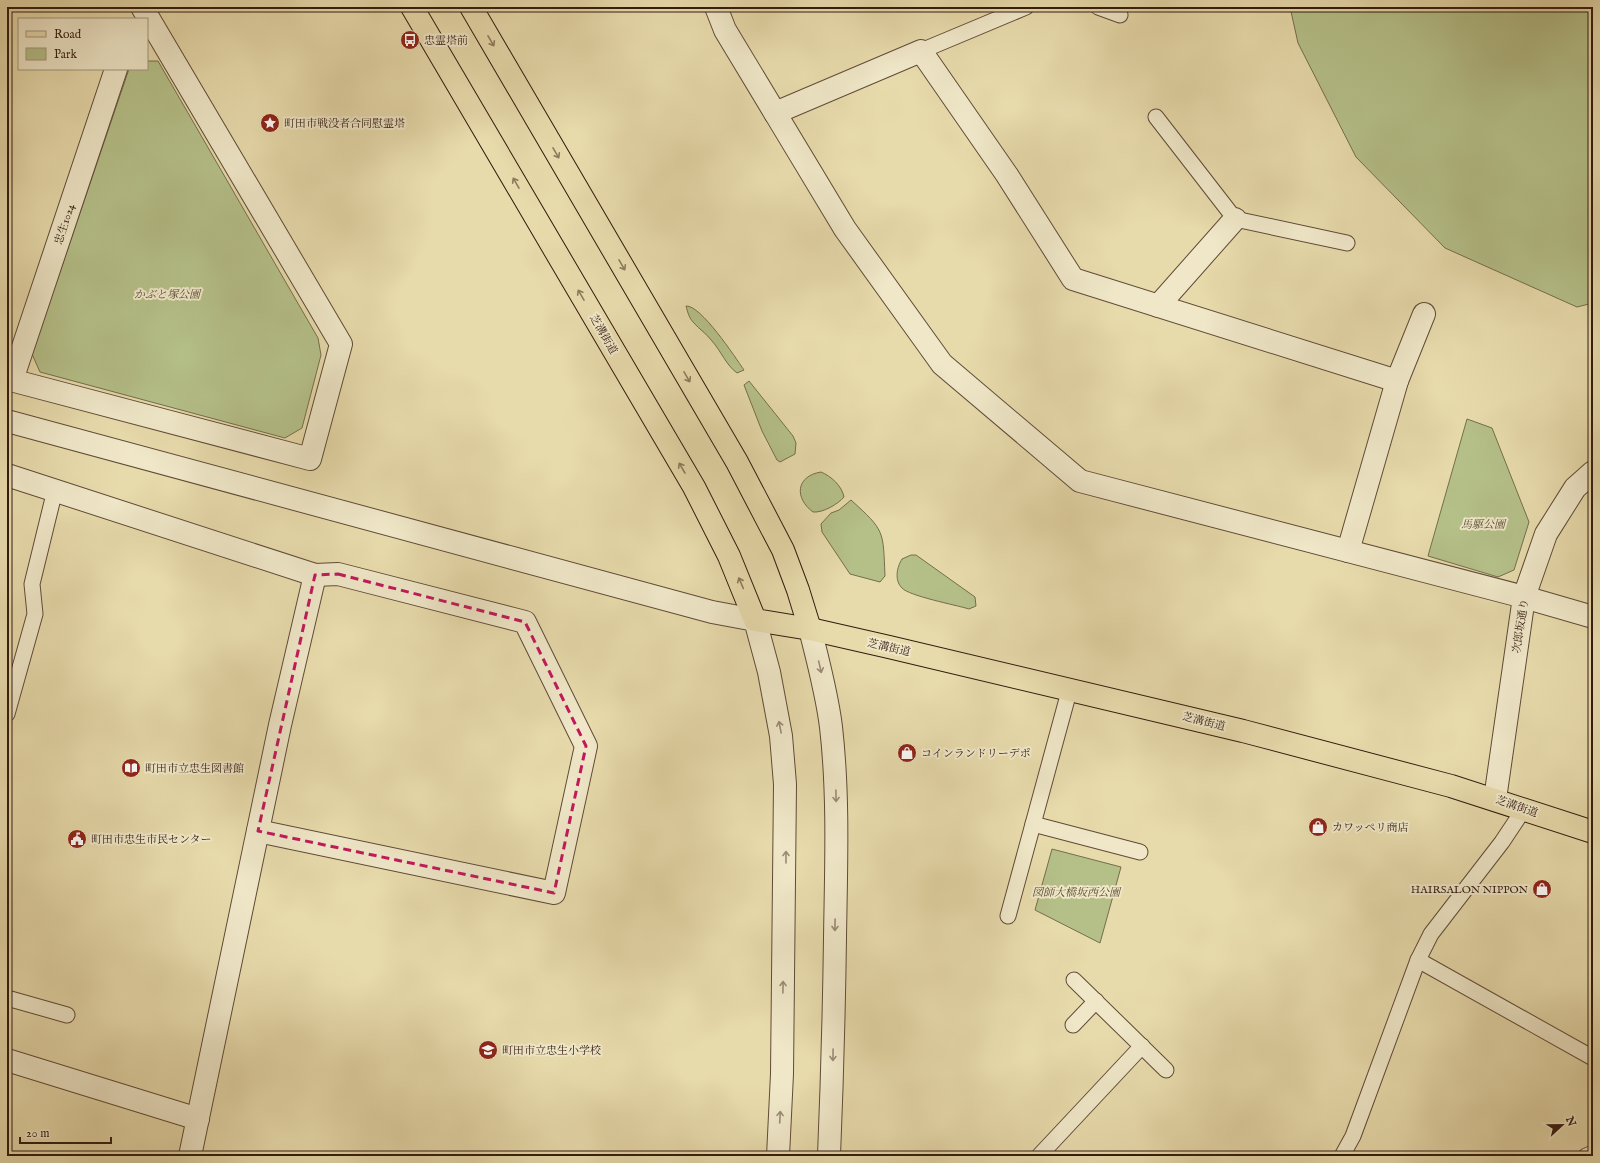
<svg xmlns="http://www.w3.org/2000/svg" width="1600" height="1163" viewBox="0 0 1600 1163" font-family="'IM FELL English','Noto Serif JP',serif">
<style>
.green{fill:#b5c089;stroke:#746e4c}
.lines{fill:none;stroke-linecap:round;stroke-linejoin:round}
.service-casing{stroke:#604b37;stroke-width:17}
.minor-casing{stroke:#604b37;stroke-width:24}
.tertiary-casing{stroke:#604b37;stroke-width:24}
.primary-casing{stroke:#331b10;stroke-width:24}
.service{stroke:#efe7c8;stroke-width:15}
.minor{stroke:#efe7c8;stroke-width:22}
.tertiary{stroke:#efe7c8;stroke-width:22}
.primary{stroke:#e7daab;stroke-width:22}
.oneway{stroke:#8d7a5e}
.oneway2{stroke:#9a8b75}
.marked{fill:none;stroke:#c2185b;stroke-width:3;stroke-dasharray:8 5;stroke-linejoin:round}
.labels{text-anchor:middle;stroke-width:4;stroke-linejoin:round;paint-order:stroke}
.poi-label{font-size:11px;fill:#331b10;stroke:#efe7c8;text-anchor:start}
.street-label{font-size:11px;fill:#331b10;stroke:#efe7c8}
.park-label{font-size:11px;font-style:italic;fill:#5a4d34;stroke:#efe7c8}
</style>
<rect width="100%" height="100%" fill="#e7daab"/>
<filter id="stains"><feTurbulence type="fractalNoise" baseFrequency=".005" numOctaves="4"/><feColorMatrix values="0 0 0 0 .2 0 0 0 0 .09 0 0 0 0 .02 0 0 0 .5 -.17"/></filter>
<radialGradient id="worn" r=".72"><stop offset=".6" stop-color="#630" stop-opacity="0"/><stop offset="1" stop-color="#630" stop-opacity=".3"/></radialGradient>
<!-- green -->
<g class="green">
<path d="M1290,7H1593V303L1577,307L1445,248L1356,157L1298,43Z"/>
<path d="M147,61H158L318,338L321,355L302,428L285,438L40,372L32,354L129,69H147Z"/>
<path d="M686,306C701,305 735,357 744,370L737,373C726,365 721,351 712,341C707,334 699,329 694,323C689,318 688,313 686,306Z"/>
<path d="M749,381L793,436L796,443L795,454L780,462L777,460L762,431L744,385Z"/>
<path d="M1467,419L1492,428L1529,522L1514,570L1498,577L1428,556Z"/>
<path d="M821,472C831,476 842,486 844,497C838,504 823,513 813,512C794,498 796,476 821,472Z"/>
<path d="M851,500C885,531 883,530 885,576L880,582L850,574L822,532L821,524L831,513L839,510Z"/>
<path d="M911,555H916L975,597L976,606L969,609C956,605 909,596 902,588C894,580 897,567 902,559Z"/>
<path d="M1052,849L1121,867L1100,943L1035,910Z"/>
</g>
<g class="lines">
<defs>
<g id="service">
<path d="M1098,7L1120,15"/>
<path d="M921,51L1026,7"/>
<path d="M1156,117L1235,219L1347,243"/>
<path d="M7,714L35,614L32,584L55,490"/>
<path d="M1033,824L1140,852"/>
<path d="M1008,916L1070,688"/>
<path d="M1418,960L1593,1058"/>
<path d="M1074,980L1166,1070"/>
<path d="M7,998L67,1015"/>
<path d="M1073,1025L1096,1001"/>
<path d="M1039,1156L1142,1046"/>
<path d="M1342,1156L1353,1136L1418,960L1431,934L1502,842L1524,809"/>
<path d="M1586,1156L1593,1153"/>
</g>
<g id="minor">
<path d="M716,7L725,30L845,229L942,364L1080,481L1524,597L1593,617"/>
<path d="M775,113L921,51L1007,175L1073,279L1397,381"/>
<path d="M1158,306L1235,219"/>
<path d="M7,379L310,459L341,344L142,7"/>
<path d="M12,380L116,69"/>
<path d="M7,475L315,575L338,574L525,622L586,746L554,893L258,831"/>
<path d="M1348,551L1397,381L1424,314"/>
<path d="M7,1060L198,1119"/>
<path d="M190,1156L280,725L315,575"/>
</g>
<g id="tertiary">
<path d="M7,421L712,612L755,620L769,672L781,736L785,784L782,1074L778,1156"/>
<path d="M810,629C818,661 827,694 831,727C839,797 836,868 835,938C834,1011 832,1083 829,1156"/>
<path d="M1495,799L1524,597L1546,534L1575,488L1593,472"/>
</g>
<g id="primary">
<path d="M412,7L694,487L729,556L755,620L810,629L889,647L1243,731L1451,786L1593,832"/>
<path d="M471,7L737,462L783,550L798,590L810,629"/>
</g>
</defs>
<!-- service casing -->
<use href="#service" class="service-casing"/>
<!-- minor casing -->
<use href="#minor" class="minor-casing"/>
<!-- tertiary casing -->
<use href="#tertiary" class="tertiary-casing"/>
<!-- primary casing -->
<use href="#primary" class="primary-casing"/>
<!-- service -->
<use href="#service" class="service"/>
<!-- minor -->
<use href="#minor" class="minor"/>
<!-- tertiary -->
<use href="#tertiary" class="tertiary"/>
<!-- primary -->
<use href="#primary" class="primary"/>
</g>
<!-- one-way arrows -->
<defs><path id="oneway-shaft" d="M-6 0H5M1.5-3L5.5 0L1.5 3" fill="none" stroke-width="1.6" stroke-linecap="round" stroke-linejoin="round"/></defs>
<g class="oneway">
<use href="#oneway-shaft" transform="translate(491 41) rotate(60)"/>
<use href="#oneway-shaft" transform="translate(556 153) rotate(60)"/>
<use href="#oneway-shaft" transform="translate(516 183) rotate(-120)"/>
<use href="#oneway-shaft" transform="translate(622 265) rotate(60)"/>
<use href="#oneway-shaft" transform="translate(581 295) rotate(-120)"/>
<use href="#oneway-shaft" transform="translate(687 377) rotate(60)"/>
<use href="#oneway-shaft" transform="translate(682 468) rotate(-120)"/>
<use href="#oneway-shaft" transform="translate(741 583) rotate(-113)"/>
</g>
<g class="oneway2">
<use href="#oneway-shaft" transform="translate(820 667) rotate(77)"/>
<use href="#oneway-shaft" transform="translate(780 727) rotate(-101)"/>
<use href="#oneway-shaft" transform="translate(836 796) rotate(89)"/>
<use href="#oneway-shaft" transform="translate(786 857) rotate(-90)"/>
<use href="#oneway-shaft" transform="translate(835 925) rotate(91)"/>
<use href="#oneway-shaft" transform="translate(783 987) rotate(-89)"/>
<use href="#oneway-shaft" transform="translate(833 1055) rotate(91)"/>
<use href="#oneway-shaft" transform="translate(780 1117) rotate(-87)"/>
</g>
<!-- marked area -->
<path class="marked" d="M338,574L525,622L586,746L554,893L258,831L315,575Z"/>
<!-- icons -->
<defs>
<symbol id="bus-disc" viewBox="-11 -11 22 22"><circle r="9.5" fill="#8f2418" stroke="#efe7c8"/><path d="M-5-6H5V4H4V6H2V4H-2V6H-4V4H-5ZM-3.5-4V0h7V-4ZM-3.5 1.2v1.5H-2V1.2ZM2 1.2v1.5H3.5V1.2Z" fill="#fff"/></symbol>
<symbol id="sight-disc" viewBox="-11 -11 22 22"><circle r="9.5" fill="#8f2418" stroke="#efe7c8"/><path d="M0-6L1.8-2.2L6-1.7L2.9 1.2L3.7 5.4L0 3.3L-3.7 5.4L-2.9 1.2L-6-1.7L-1.8-2.2Z" fill="#fff"/></symbol>
<symbol id="shop-disc" viewBox="-11 -11 22 22"><circle r="9.5" fill="#8f2418" stroke="#efe7c8"/><path d="M-5-2.5h2.3a2.7 3.5 0 0 1 5.4 0H5L5.5 6h-11ZM-1.5-2.5h3a1.5 2.3 0 0 0-3 0Z" fill="#fff"/></symbol>
<symbol id="library-disc" viewBox="-11 -11 22 22"><circle r="9.5" fill="#8f2418" stroke="#efe7c8"/><path d="M-6-4Q-3-5.5-.7-3.5V5Q-3 3-6 4ZM6-4Q3-5.5 .7-3.5V5Q3 3 6 4Z" fill="#fff"/></symbol>
<symbol id="civic-disc" viewBox="-11 -11 22 22"><circle r="9.5" fill="#8f2418" stroke="#efe7c8"/><path d="M-.6-6.5H3V-4.5H.6V-3L4-1V1h2V6H-6V1h2V-1L-.6-3ZM-1.2 2.5V6h2.4V2.5Z" fill="#fff"/></symbol>
<symbol id="school-disc" viewBox="-11 -11 22 22"><circle r="9.5" fill="#8f2418" stroke="#efe7c8"/><path d="M0-5L7-2L0 1L-7-2ZM-4 1L0 2.5L4 1V4Q0 6-4 4Z" fill="#fff"/></symbol>
</defs>
<g fill-rule="evenodd">
<use href="#bus-disc" x="399" y="29" width="22" height="22"/>
<use href="#sight-disc" x="259" y="112" width="22" height="22"/>
<use href="#shop-disc" x="896" y="742" width="22" height="22"/>
<use href="#library-disc" x="120" y="757" width="22" height="22"/>
<use href="#shop-disc" x="1307" y="816" width="22" height="22"/>
<use href="#civic-disc" x="66" y="828" width="22" height="22"/>
<use href="#shop-disc" x="1531" y="878" width="22" height="22"/>
<use href="#school-disc" x="477" y="1039" width="22" height="22"/>
</g>
<g class="labels">
<!-- poi labels -->
<g class="poi-label">
<text x="424" y="44">忠霊塔前</text>
<text x="284" y="127">町田市戦没者合同慰霊塔</text>
<text x="921" y="757">コインランドリーデポ</text>
<text x="145" y="772">町田市立忠生図書館</text>
<text x="1332" y="831">カワッペリ商店</text>
<text x="91" y="843">町田市忠生市民センター</text>
<text x="1528" y="893" text-anchor="end">HAIRSALON NIPPON</text>
<text x="502" y="1054">町田市立忠生小学校</text>
</g>
<!-- street labels -->
<g class="street-label">
<text transform="translate(64 224) rotate(-72)" y="4">忠生1024</text>
<text transform="translate(604 334) rotate(60)" y="4">芝溝街道</text>
<text transform="translate(1520 626) rotate(-81)" y="4">次郎坂通り</text>
<text transform="translate(889 647) rotate(13)" y="4">芝溝街道</text>
<text transform="translate(1204 721) rotate(14)" y="4">芝溝街道</text>
<text transform="translate(1517 806) rotate(19)" y="4">芝溝街道</text>
</g>
<!-- park labels -->
<g class="park-label">
<text x="167" y="298">かぶと塚公園</text>
<text x="1483" y="528">馬駆公園</text>
<text x="1076" y="896">図師大橋坂西公園</text>
</g>
</g>
<!-- margin -->
<rect width="1600" height="1163" fill="none" stroke="#e7daab" stroke-width="24"/>
<rect x="8" y="8" width="1584" height="1147" fill="none" stroke="#331b10" stroke-width="2"/>
<rect x="12" y="12" width="1576" height="1139" fill="none" stroke="#331b10"/>
<!-- legend -->
<rect x="18" y="18" width="130" height="52" fill="#efe7c8" stroke="#a4957e"/>
<rect x="26" y="31" width="20" height="6" fill="#e7daab" stroke="#a4957e"/>
<text x="54" y="38" font-size="12" fill="#331b10">Road</text>
<rect x="26" y="48" width="20" height="12" fill="#b5c089" stroke="#a4957e"/>
<text x="54" y="58" font-size="12" fill="#331b10">Park</text>
<!-- north arrow -->
<g transform="translate(1562 1125) rotate(68)" stroke="#efe7c8" stroke-width="3" paint-order="stroke">
<path d="M0-3L7 15L0 10L-7 15Z" fill="#331b10"/>
<text y="-6" font-size="11" font-weight="bold" text-anchor="middle" fill="#331b10">N</text>
</g>
<!-- scale -->
<path d="M20 1137v6h91v-6" fill="none" stroke="#331b10" stroke-width="2"/>
<text x="26" y="1137" font-size="12" fill="#331b10" stroke="#efe7c8" stroke-width="3" paint-order="stroke">20 m</text>
<rect width="100%" height="100%" filter="url(#stains)"/>
<rect width="100%" height="100%" fill="url(#worn)"/>
</svg>
